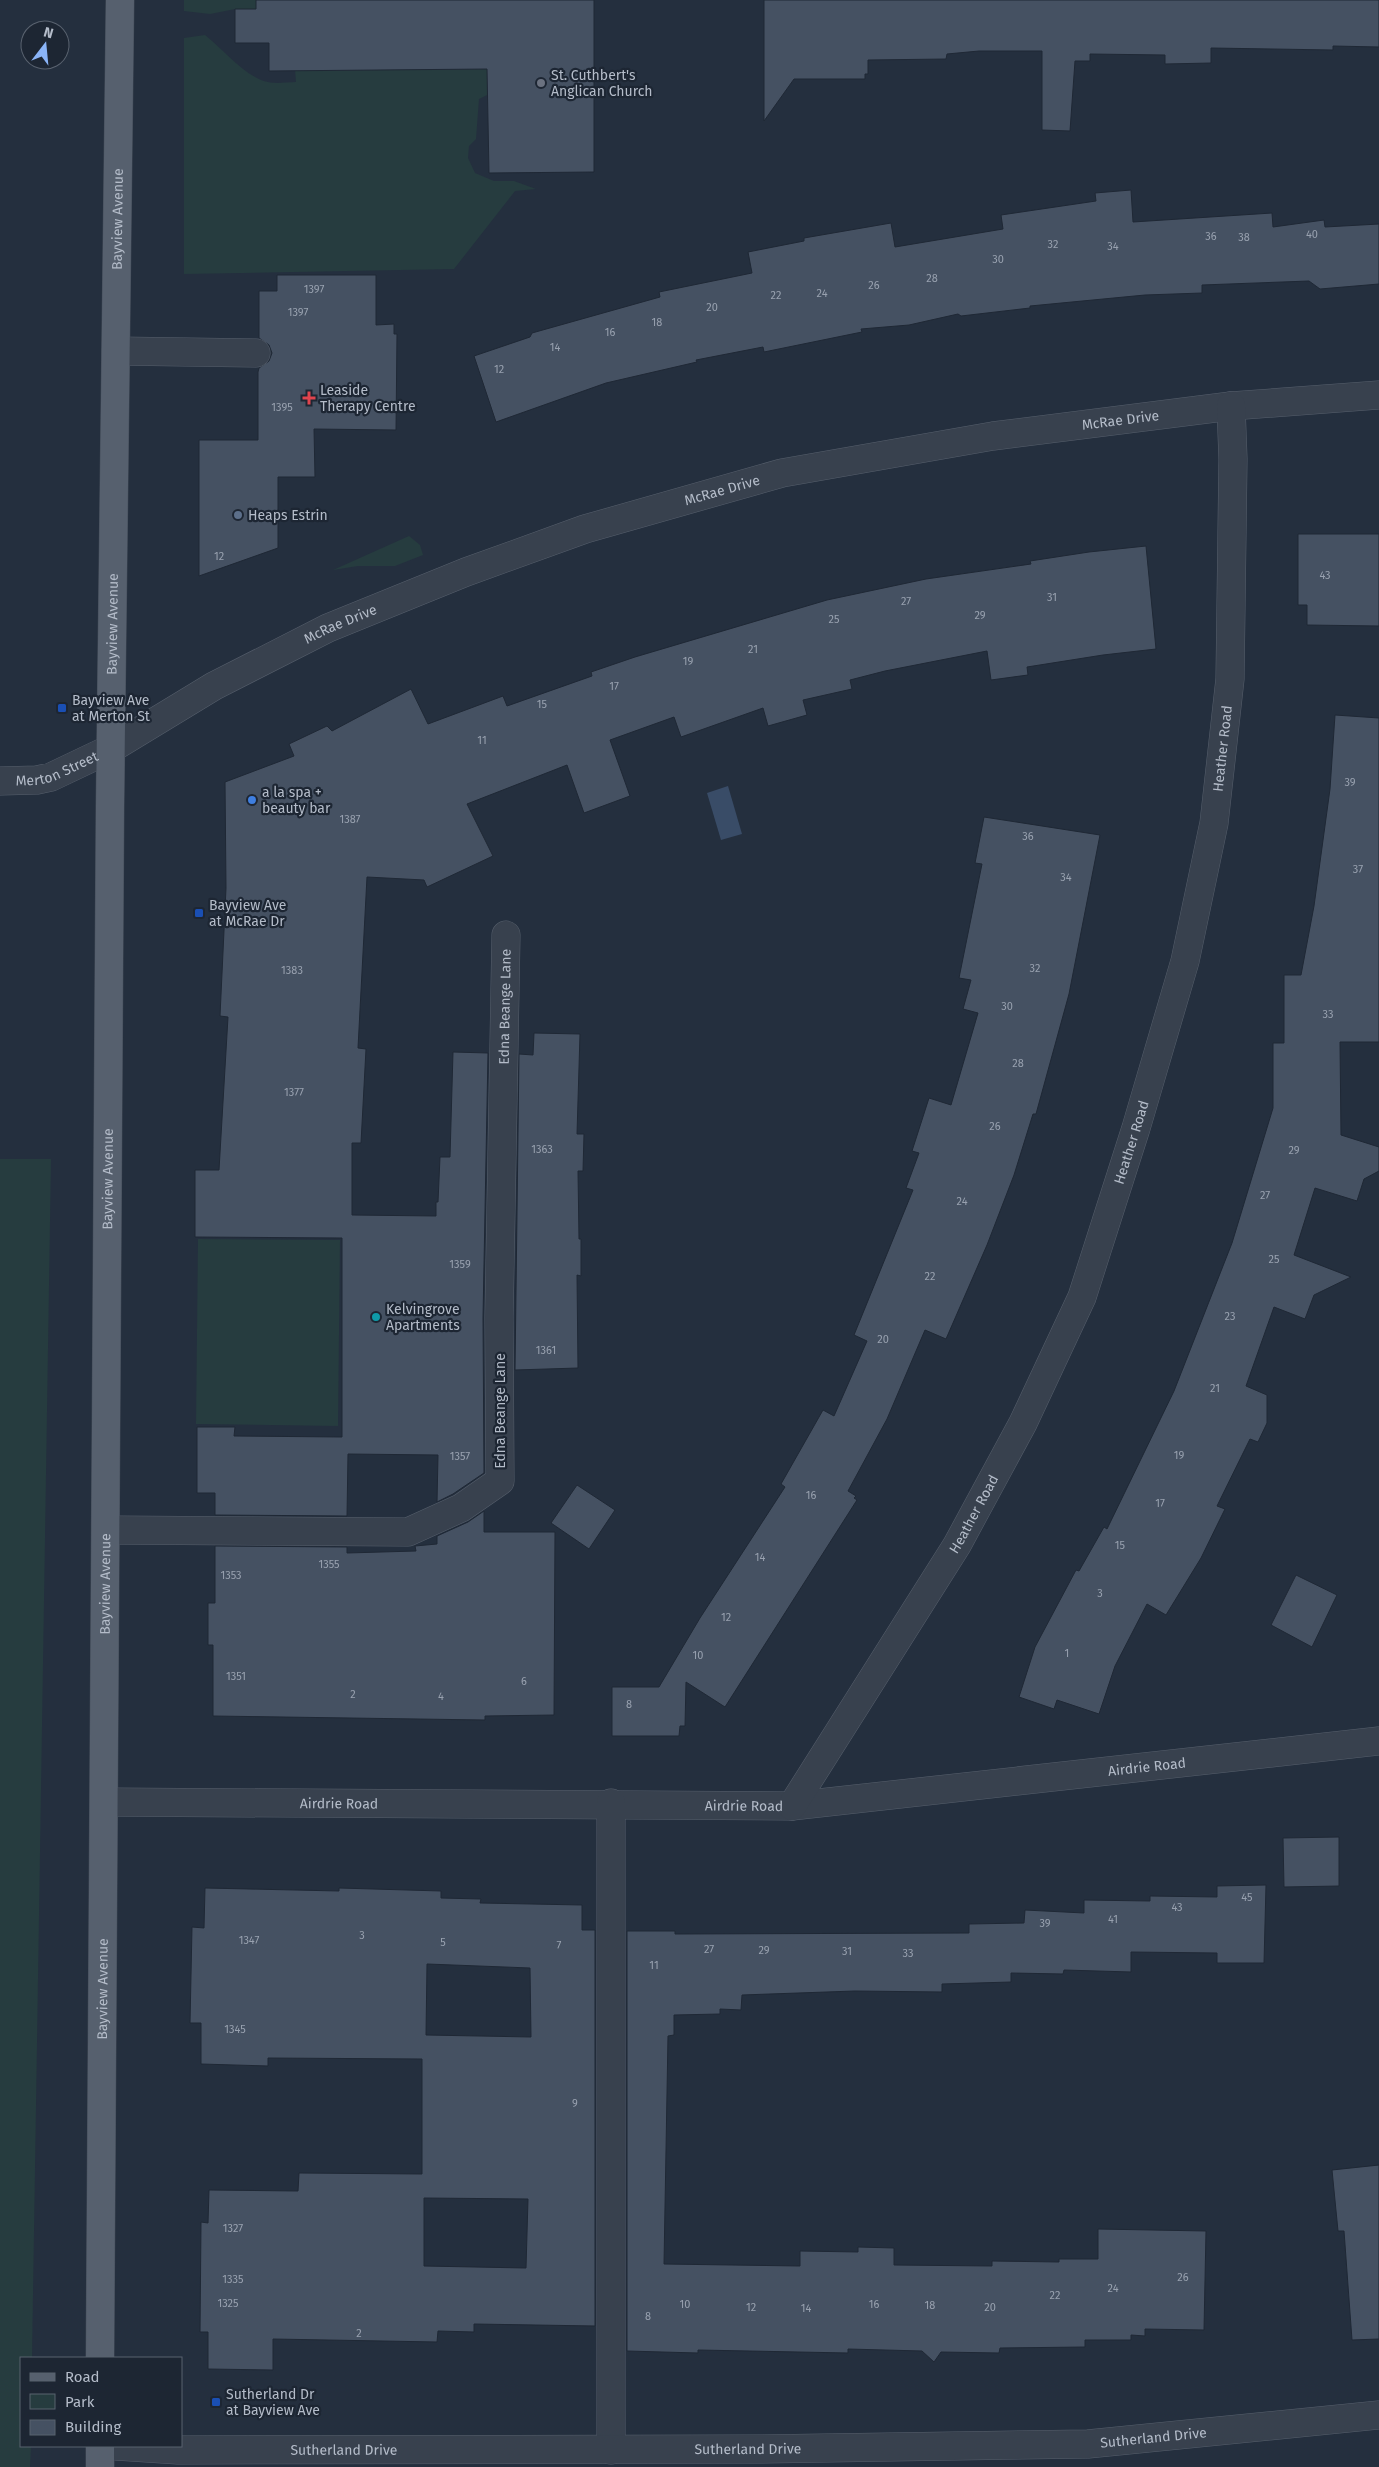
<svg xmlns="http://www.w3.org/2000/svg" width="1379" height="2467" viewBox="0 0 1379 2467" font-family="'Fira Sans',sans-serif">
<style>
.green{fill:#263c3f}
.water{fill:#394c67}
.building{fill:#455162;stroke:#1f2835;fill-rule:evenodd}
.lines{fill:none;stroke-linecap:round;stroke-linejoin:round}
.minor-casing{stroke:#565f6c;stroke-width:29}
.major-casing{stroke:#414a57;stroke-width:29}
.minor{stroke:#38414e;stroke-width:28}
.major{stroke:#56606e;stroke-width:28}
.worship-dot{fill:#6b7280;stroke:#1d2633;stroke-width:2}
.health-dot{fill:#e0444e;stroke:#1d2633;stroke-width:2}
.service-dot{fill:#5c6f8a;stroke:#1d2633;stroke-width:2}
.transit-dot{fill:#1a4fb4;stroke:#1d2633;stroke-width:2}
.shop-dot{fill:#3f7fe0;stroke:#1d2633;stroke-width:2}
.culture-dot{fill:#0f9aa8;stroke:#1d2633;stroke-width:2}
.labels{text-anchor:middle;stroke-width:4.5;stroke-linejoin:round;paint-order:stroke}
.number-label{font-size:11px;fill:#98a1af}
.poi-label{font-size:14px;fill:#b4bcc9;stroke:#1d2633;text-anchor:start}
.street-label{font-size:14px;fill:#b4bcc9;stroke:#1d2633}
</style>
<rect width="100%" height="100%" fill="#242f3e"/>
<!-- green -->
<g class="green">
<path d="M184,0H256V9H235L210,14L184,11Z"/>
<path d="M205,35C224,50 245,77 268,82C276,84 287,82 296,82L295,70L487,69V95L479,99L476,139L469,146L468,158L475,173L494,181H514L536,189L515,191L454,269L184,274V38Z"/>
<path d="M409,536L420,545L423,555L395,566H358L333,570Z"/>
<path d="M0,1159H51L32,2358H21V2446H31L30,2467H0Z"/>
<path d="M198,1239L340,1240L338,1426L196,1424Z"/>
</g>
<!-- water -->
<path class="water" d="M728,786L742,834L721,840L707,793Z"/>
<!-- building -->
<g class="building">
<path d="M256,0H594V172L489,173L487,69L269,71V43H235V9H256Z"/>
<path d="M764,0H1379V47L1333,46V50L1211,48V63L1165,64V55L1090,54V61H1075L1070,131L1042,130V51H979L947,54L946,59L868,60V74H865V79H794L764,121Z"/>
<path d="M1131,190L1133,222L1272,213L1273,227L1324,220L1325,227L1379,224V284L1320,289L1309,281L1202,285V293L1145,295L1030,306V308L961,316L958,314L909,325L861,329L862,332L764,352L763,347L696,360L697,362L606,383L496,422L474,356L530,337L532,333L660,297L659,292L752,273L748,252L804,241V238L891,223L895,247L1003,229L1001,215L1096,201L1095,193Z"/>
<path d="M277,275H376V325L394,324V334H397L396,430L314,429L315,477H278V548L199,576V440H258V372L259,368L269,361L272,353L269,345L259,338V291H277Z"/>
<path d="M1298,534H1379V626L1307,625V605H1298Z"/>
<path d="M1146,546L1156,649L1103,655L1027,667L1028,675L991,680L987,651L885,671L850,680L852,689L803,700L807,715L768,726L763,708L681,737L674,717L610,740L630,796L584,813L567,765L467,804L493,856L427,887L424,880L367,877L358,1048L366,1049L361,1143H352V1215L436,1216V1202H438L440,1157H450L453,1052L488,1053L483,1318L484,1473L453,1494L437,1502L438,1455L348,1454L347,1516L215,1515V1493H197V1427H235L234,1436L342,1437V1238L195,1237V1170H219L228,1017L220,1016L226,888L225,782L294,756L289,744L327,726L332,731L411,689L428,724L503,696L507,706L592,676L591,672L635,657L827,600L926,579L1031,564L1030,561L1089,552Z"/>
<path d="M1335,715L1379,718V1042H1340L1341,1135L1379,1147V1171L1364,1179L1357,1201L1315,1188L1294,1255L1351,1277L1314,1295L1305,1319L1274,1307L1246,1386L1267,1395V1423L1258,1442L1250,1439L1217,1506L1225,1509L1201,1558L1166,1615L1147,1604L1115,1666L1099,1714L1057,1700L1054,1709L1019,1697L1035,1647L1076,1570L1079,1571L1104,1527L1107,1529L1174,1391L1232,1243L1273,1108V1043H1284V975H1301L1314,906L1330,789Z"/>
<path d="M984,817L1100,835L1069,994L1036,1114H1033L1014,1175L987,1245L946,1339L925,1330L887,1419L848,1491L856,1496L854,1498L857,1500L725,1707L686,1682L685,1726H680L679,1736H612V1687H659L700,1618L785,1487L781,1484L823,1410L834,1416L867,1341L854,1335L913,1190L906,1188L919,1153L912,1151L929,1098L951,1105L978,1013L963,1009L971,980L959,978L982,864L975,863Z"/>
<path d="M534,1033L580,1034L577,1134H584L583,1171H578L579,1239H581V1276L577,1275L578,1368L515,1370L519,1054L533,1055Z"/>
<path d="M577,1485L615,1510L589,1549L551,1523Z"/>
<path d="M484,1511V1532H555L554,1715L485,1716V1720L213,1716V1645H208V1603H215V1546L347,1547V1553L416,1551L415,1546L437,1544V1536L468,1522Z"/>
<path d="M1296,1575L1337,1595L1312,1647L1271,1625Z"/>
<path d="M1339,1837V1886L1284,1887L1283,1838Z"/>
<path d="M1266,1885L1264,1963H1217V1953L1131,1952V1972L1064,1970L1063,1974L1011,1973V1982L942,1984V1992L855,1991L742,1995L741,2010L720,2009V2014L674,2015V2035L668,2036L664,2264L800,2266V2251L858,2252V2247L894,2248V2265L992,2266V2261L1059,2262V2259H1098V2229L1206,2231L1204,2330L1145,2329V2336L1131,2335V2340H1085V2347L1000,2348L999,2353L941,2352L934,2362L922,2351L848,2349V2353L698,2350V2353L627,2351V1931H675V1934L969,1933V1924L1024,1923L1025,1910L1084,1913V1900L1150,1901V1896L1217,1897V1886Z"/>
<path d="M205,1888L339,1891V1888L441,1891V1898L481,1899L480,1903L582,1905V1930H595V2326L474,2324V2332L438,2331L437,2342L273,2339V2370L208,2369V2332H200L201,2222L208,2223L209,2190L298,2191L299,2173L422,2174V2059L268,2058V2066L201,2064V2023H190L192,1927L204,1928ZM427,1964L530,1968L531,2037L426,2035ZM424,2198L528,2199L526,2268L424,2266Z"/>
<path d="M1379,2165V2339L1352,2340L1344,2231H1338L1332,2170Z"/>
</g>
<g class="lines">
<defs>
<g id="minor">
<path d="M116,351L256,353"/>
<path id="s1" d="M0,781L37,780L51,777L112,748L214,686L328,628L466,572L585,529L782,473L993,436L1231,406L1379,395"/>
<path id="s2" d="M107,1530L408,1532L461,1508L500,1481L499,1318L506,935"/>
<path id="s3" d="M105,1802L792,1806L1379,1741"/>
<path d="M611,1803V2450"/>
<path id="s4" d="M792,1806L957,1545L1023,1423L1082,1297L1136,1128L1185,961L1214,823L1230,679L1233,459L1231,406"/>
<path id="s5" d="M116,2446L178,2450L762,2449L1088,2444L1379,2415"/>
</g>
<g id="major">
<path id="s6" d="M100,2358L110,806L120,0"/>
<path d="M100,2446V2467"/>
</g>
</defs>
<!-- minor casing -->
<use href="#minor" class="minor-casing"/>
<!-- major casing -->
<use href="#major" class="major-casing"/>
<!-- minor -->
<use href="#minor" class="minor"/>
<!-- major -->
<use href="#major" class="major"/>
</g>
<!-- markers -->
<circle class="worship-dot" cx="541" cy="83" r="5"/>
<path class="health-dot" d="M306.5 390.5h5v5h5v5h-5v5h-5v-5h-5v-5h5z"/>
<circle class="service-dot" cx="238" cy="515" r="5"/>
<g class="transit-dot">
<rect x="57" y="703" width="10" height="10" rx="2.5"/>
<rect x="194" y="908" width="10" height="10" rx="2.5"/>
<rect x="211" y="2397" width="10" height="10" rx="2.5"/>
</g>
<circle class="shop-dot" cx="252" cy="800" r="5"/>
<circle class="culture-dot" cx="376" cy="1317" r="5"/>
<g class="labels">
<!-- number labels -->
<g class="number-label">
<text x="1312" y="238">40</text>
<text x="1211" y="240">36</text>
<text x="1244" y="241">38</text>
<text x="1053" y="248">32</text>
<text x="1113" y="250">34</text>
<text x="998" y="263">30</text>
<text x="932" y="282">28</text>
<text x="874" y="289">26</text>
<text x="314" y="293">1397</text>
<text x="822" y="297">24</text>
<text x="776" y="299">22</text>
<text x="712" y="311">20</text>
<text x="298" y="316">1397</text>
<text x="657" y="326">18</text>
<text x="610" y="336">16</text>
<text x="555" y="351">14</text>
<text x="499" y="373">12</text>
<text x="282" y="411">1395</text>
<text x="219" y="560">12</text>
<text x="1325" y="579">43</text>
<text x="1052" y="601">31</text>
<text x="906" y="605">27</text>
<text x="980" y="619">29</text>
<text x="834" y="623">25</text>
<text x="753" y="653">21</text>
<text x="688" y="665">19</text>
<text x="614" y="690">17</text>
<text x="542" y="708">15</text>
<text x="482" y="744">11</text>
<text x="1350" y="786">39</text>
<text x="350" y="823">1387</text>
<text x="1028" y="840">36</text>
<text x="1358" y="873">37</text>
<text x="1066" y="881">34</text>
<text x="1035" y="972">32</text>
<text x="292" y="974">1383</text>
<text x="1007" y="1010">30</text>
<text x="1328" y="1018">33</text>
<text x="1018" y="1067">28</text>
<text x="294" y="1096">1377</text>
<text x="995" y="1130">26</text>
<text x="542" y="1153">1363</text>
<text x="1294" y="1154">29</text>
<text x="1265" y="1199">27</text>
<text x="962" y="1205">24</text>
<text x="1274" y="1263">25</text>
<text x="460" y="1268">1359</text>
<text x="930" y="1280">22</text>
<text x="1230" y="1320">23</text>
<text x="883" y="1343">20</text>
<text x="546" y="1354">1361</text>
<text x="1215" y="1392">21</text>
<text x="1179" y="1459">19</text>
<text x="460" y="1460">1357</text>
<text x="811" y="1499">16</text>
<text x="1160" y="1507">17</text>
<text x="1120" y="1549">15</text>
<text x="760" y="1561">14</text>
<text x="329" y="1568">1355</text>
<text x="231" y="1579">1353</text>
<text x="1100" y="1597">3</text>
<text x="726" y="1621">12</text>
<text x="1067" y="1657">1</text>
<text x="698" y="1659">10</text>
<text x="236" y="1680">1351</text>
<text x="524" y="1685">6</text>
<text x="353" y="1698">2</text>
<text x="441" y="1700">4</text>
<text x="629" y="1708">8</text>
<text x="1247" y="1901">45</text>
<text x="1177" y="1911">43</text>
<text x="1113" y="1923">41</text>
<text x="1045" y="1927">39</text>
<text x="362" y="1939">3</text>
<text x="249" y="1944">1347</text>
<text x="443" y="1946">5</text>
<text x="559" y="1949">7</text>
<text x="709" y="1953">27</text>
<text x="764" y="1954">29</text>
<text x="847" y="1955">31</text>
<text x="908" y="1957">33</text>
<text x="654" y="1969">11</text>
<text x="235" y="2033">1345</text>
<text x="575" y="2107">9</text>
<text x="233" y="2232">1327</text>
<text x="1183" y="2281">26</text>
<text x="233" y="2283">1335</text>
<text x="1113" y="2292">24</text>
<text x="1055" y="2299">22</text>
<text x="228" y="2307">1325</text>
<text x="685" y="2308">10</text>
<text x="874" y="2308">16</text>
<text x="930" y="2309">18</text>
<text x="751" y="2311">12</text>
<text x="990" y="2311">20</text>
<text x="806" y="2312">14</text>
<text x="648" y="2320">8</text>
<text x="359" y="2337">2</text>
</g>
<!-- poi labels -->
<g class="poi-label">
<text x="551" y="80">St. Cuthbert's<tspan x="551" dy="16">Anglican Church</tspan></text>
<text x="320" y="395">Leaside<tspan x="320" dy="16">Therapy Centre</tspan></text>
<text x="248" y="520">Heaps Estrin</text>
<text x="72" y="705">Bayview Ave<tspan x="72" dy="16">at Merton St</tspan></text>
<text x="262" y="797">a la spa +<tspan x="262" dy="16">beauty bar</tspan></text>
<text x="209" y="910">Bayview Ave<tspan x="209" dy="16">at McRae Dr</tspan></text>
<text x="386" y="1314">Kelvingrove<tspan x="386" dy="16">Apartments</tspan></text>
<text x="226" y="2399">Sutherland Dr<tspan x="226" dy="16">at Bayview Ave</tspan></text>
</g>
<!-- street labels -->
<g class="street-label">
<text dy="5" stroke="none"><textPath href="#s6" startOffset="2139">Bayview Avenue</textPath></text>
<text dy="5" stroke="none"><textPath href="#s1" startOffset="1189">McRae Drive</textPath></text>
<text dy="5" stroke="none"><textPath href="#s1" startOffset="784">McRae Drive</textPath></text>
<text dy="5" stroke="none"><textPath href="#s6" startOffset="1734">Bayview Avenue</textPath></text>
<text dy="5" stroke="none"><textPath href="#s1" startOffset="379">McRae Drive</textPath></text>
<text dy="5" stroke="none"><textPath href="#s4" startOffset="1154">Heather Road</textPath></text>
<text dy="5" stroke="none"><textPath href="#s1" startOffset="59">Merton Street</textPath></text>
<text dy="5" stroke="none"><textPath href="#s2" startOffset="881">Edna Beange Lane</textPath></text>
<text dy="5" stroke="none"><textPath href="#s4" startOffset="749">Heather Road</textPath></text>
<text dy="5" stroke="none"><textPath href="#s6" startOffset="1179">Bayview Avenue</textPath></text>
<text transform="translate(500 1411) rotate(-90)" y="5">Edna Beange Lane</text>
<text dy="5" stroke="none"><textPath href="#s4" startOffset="344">Heather Road</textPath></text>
<text dy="5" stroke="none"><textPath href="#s6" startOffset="774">Bayview Avenue</textPath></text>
<text dy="5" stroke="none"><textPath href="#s3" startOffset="1044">Airdrie Road</textPath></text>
<text dy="5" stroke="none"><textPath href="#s3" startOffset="234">Airdrie Road</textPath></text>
<text dy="5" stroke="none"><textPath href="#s3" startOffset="639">Airdrie Road</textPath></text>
<text dy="5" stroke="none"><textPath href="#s6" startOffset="369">Bayview Avenue</textPath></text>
<text dy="5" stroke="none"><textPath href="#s5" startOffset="1038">Sutherland Drive</textPath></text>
<text dy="5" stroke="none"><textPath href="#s5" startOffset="632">Sutherland Drive</textPath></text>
<text dy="5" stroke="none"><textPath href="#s5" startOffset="228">Sutherland Drive</textPath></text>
</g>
</g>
<!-- legend -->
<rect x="20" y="2357" width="162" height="90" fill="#1d2633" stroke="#59626f"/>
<rect x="30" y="2373" width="25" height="8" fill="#56606e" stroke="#59626f"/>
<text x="65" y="2382" font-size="15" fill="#b4bcc9">Road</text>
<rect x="30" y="2394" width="25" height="15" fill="#263c3f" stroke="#59626f"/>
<text x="65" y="2407" font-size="15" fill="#b4bcc9">Park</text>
<rect x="30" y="2420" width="25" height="15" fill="#455162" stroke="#59626f"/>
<text x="65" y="2432" font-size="15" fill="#b4bcc9">Building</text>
<!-- north arrow -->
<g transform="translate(45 45) rotate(16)"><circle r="24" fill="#1d2633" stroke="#59626f"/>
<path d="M0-4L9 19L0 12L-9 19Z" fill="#8ab4f8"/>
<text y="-8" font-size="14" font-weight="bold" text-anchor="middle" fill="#b4bcc9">N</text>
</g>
</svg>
